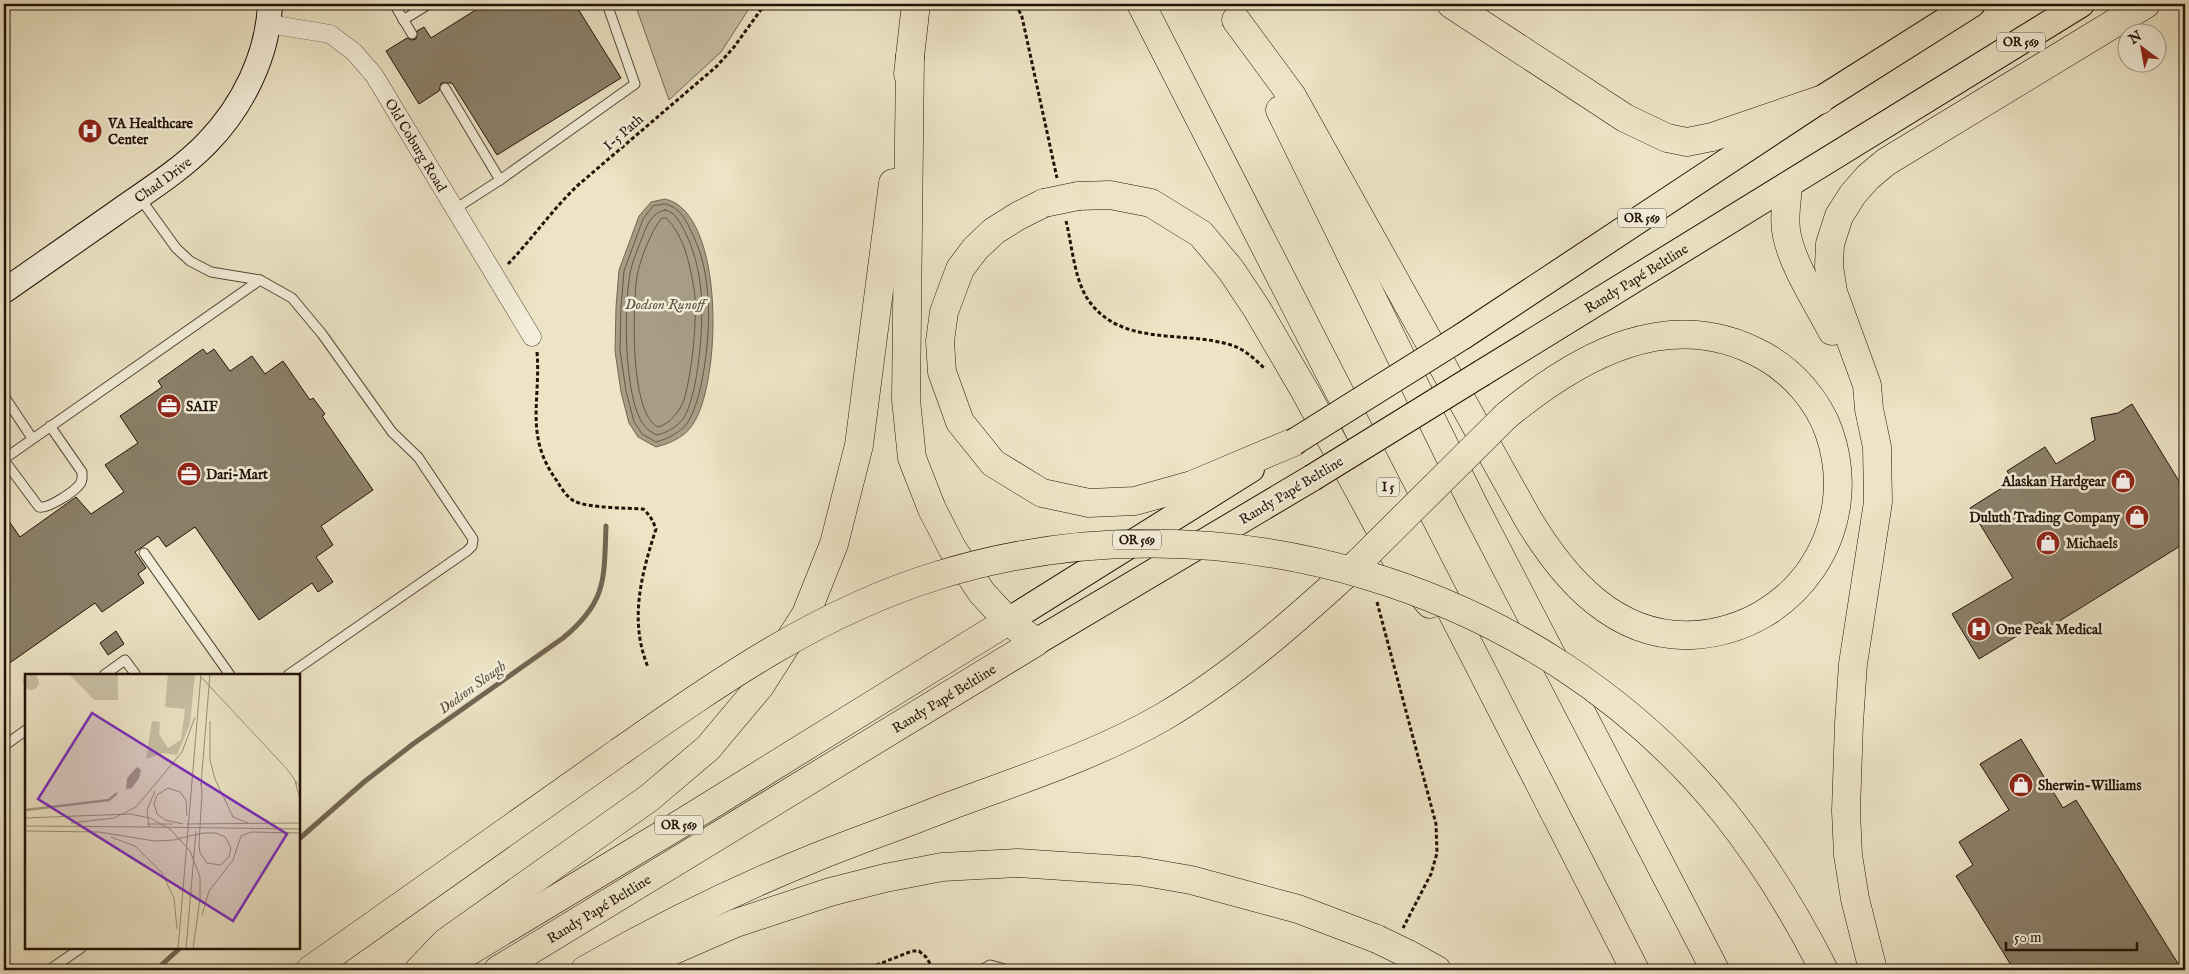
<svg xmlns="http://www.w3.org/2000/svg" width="2189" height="974" viewBox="0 0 2189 974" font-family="'IM FELL English',serif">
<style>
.green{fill:#c9c0a5;stroke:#756a56}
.water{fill:#a79d85;stroke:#716653}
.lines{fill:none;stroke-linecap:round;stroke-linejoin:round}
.shore{stroke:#645846;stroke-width:1}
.stream{stroke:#716653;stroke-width:5}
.building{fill:#8b806a;stroke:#211308}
.lane-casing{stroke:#544737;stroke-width:11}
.street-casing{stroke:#544737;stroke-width:19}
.secondary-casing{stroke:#211308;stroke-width:26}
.primary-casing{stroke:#211308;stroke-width:28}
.highway-casing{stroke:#211308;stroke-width:29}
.path{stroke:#211308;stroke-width:3;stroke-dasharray:4 2.5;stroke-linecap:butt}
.lane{stroke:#f3edd9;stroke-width:9}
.street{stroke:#f3edd9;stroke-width:18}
.secondary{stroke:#f3edd9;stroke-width:24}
.primary{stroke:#ece4c5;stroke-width:26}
.highway{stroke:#ece4c5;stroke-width:28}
.primary-bridge-casing{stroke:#211308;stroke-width:28;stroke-linecap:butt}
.highway-bridge-casing{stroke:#211308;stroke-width:29;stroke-linecap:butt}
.primary-bridge{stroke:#ece4c5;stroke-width:26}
.highway-bridge{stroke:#ece4c5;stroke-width:28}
.labels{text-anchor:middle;stroke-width:5;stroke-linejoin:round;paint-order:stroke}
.shield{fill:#f3edd9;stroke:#605447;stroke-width:1}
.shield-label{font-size:12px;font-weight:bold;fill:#211308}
.poi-label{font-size:14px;font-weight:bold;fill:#211308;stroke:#f3edd9;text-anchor:start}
.street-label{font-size:14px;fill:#211308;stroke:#f3edd9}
.water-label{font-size:15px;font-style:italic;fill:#5d5140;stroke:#f3edd9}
.inset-river{fill:none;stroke:#a79d85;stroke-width:2.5}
.inset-road{fill:none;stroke:#9b9079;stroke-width:1}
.view{fill:#7b2cbf;fill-opacity:0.15;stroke:#7b2cbf;stroke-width:2.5}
.inset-edge{fill:none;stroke:#211308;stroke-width:2.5}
</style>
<rect width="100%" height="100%" fill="#ece4c5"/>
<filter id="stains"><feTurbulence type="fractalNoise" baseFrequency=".004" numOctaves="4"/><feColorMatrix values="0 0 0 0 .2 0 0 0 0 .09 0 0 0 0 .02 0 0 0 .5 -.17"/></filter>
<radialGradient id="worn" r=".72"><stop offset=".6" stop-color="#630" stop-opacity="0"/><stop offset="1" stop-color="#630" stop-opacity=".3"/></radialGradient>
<!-- green -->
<path class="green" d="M635,4H752L721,52L669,100Z"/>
<!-- water -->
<path class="water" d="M665,199C726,212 722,387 691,427C683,438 668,444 656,447L638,437L629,423L621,392L615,351L616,307L619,270L639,216L651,202Z"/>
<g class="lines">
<!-- shore -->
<g class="shore">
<path d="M665,204C679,207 685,218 690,229C700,248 705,267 707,288C712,320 705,395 688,422C681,432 668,439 656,442L642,434L634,422L626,391L620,350L621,307L624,271L643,219L653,206Z"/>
<path d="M665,210C676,212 680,223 685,232C694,250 699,270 701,291C704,320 699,395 683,419C677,427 666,433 657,435C650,432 645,428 641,421C624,390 624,308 630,274C632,262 638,249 642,238C647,225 651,213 665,210Z"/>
<path d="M666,218C684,235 690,265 694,289C698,316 692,373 684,400C680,411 670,424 658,427C629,413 633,305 637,276C640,260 651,231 661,219Z"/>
</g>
<!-- stream -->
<g class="stream">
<path d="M299,839L364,782L413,744L563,638C607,602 604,579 606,526"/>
<path d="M156,970L180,948"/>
</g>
</g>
<!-- building -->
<g class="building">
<path d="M485,4H503L506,9L514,4H575L621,78L497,155L452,83H441L439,91L419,104L386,51L407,38L412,40L416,39L417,31L424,27L431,38Z"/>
<path d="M203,349L207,354L214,349L230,371L252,356L265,374L283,361L310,400L313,398L325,414L322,416L373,490L321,526L333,545L316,557L333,582L318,592L312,583L259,620L195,527L166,547L158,536L135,552L146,568L138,574L144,583L102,612L95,603L4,667V514L20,537L76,497L91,514L124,492L105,465L138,443L120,416L162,387L158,381Z"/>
<path d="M2132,404L2185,491V543L2045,630L2040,622L1979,659L1952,614L2013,578L1970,508L2013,481L2007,471L2045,447L2056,464L2095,440L2091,418L2118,413Z"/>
<path d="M116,631L124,644L108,655L100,643Z"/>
<path d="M2021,739L2063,808L2076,800L2182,970H2014L1956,876L1973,865L1959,842L2009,810L1980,764Z"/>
</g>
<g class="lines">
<defs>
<g id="lane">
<path d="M394,4L412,34"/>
<path d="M403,20L429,4"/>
<path d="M445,88L500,180L455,209"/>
<path d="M500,180L635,84L607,4"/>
<path d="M140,198L176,248L190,261L211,272L260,280L292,298L322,334L392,432L418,457L473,539L472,546L467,551L288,675"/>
<path d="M4,396L32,438"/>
<path d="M4,459L260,280"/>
<path d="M4,460L39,507C48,509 74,492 80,484C83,480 82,477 82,472L50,426"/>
<path d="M144,553L230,675"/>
<path d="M104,675L125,660L136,675"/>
<path d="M4,746L26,730"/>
<path d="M49,970L81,948"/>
<path d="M981,970L990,965L1009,970"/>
</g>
<g id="street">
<path id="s1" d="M269,24L330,34L354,52L374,75L532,337"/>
</g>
<g id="secondary">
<path id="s2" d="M4,291C40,266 77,240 113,215C145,192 180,171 207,143C243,106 268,55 270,4"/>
</g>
<g id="primary">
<path d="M1463,336L1820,100L1972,4"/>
<path id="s3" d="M1482,373L2081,4"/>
<path d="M1008,621L1251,469"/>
<path d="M1036,642L1312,478"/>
</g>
<g id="highway">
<path d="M1141,4L1635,970"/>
<path d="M1451,4L1625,118L1667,138L1687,142L1712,137L1820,100"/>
<path d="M1236,20L1292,96L1528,519C1564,579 1616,639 1693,635C1795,629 1863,530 1829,432C1818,401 1793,372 1764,356C1671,304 1580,355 1506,416"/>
<path d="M908,74L916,4"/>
<path d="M1280,110L1472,502L1715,970"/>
<path d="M1788,186C1787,202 1783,220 1787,236C1794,268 1817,302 1832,331"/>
<path d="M1078,196L1110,195L1151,203L1201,234L1231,270L1257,309L1306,393L1406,577L1430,604"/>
<path d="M1044,203L1018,216L994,231L975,249L960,269L944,312L940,341L942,372L960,422L993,463L1042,493L1089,503L1135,501L1192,485L1294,442"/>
<path d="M1408,954L1437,970"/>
<path d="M310,970L619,752"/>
<path d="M419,970L446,942L649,798L708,748L760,686L806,614L834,544L859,445L893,183"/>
<path d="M438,970L685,821L1008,621"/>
<path id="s4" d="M498,970L1036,642L1008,621L982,593L952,548L932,509L912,458L906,400L910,56"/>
<path d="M585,970C660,927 739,888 819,856C861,839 905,824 947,807C1019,780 1095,756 1163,717C1234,675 1296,620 1357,564"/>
<path d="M628,970L736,923L830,892L885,878L942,867L1018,863L1139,871L1191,880L1298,909L1377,939"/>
<path d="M1873,970L1855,899L1848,855L1846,811L1849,723L1853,664L1878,502L1877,447L1869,409L1867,385L1833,292L1829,266L1830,244L1839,216L1853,194L1868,177L1886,162L2146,4"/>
</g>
</defs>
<!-- lane casing -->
<use href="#lane" class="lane-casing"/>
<!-- street casing -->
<use href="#street" class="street-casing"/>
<!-- secondary casing -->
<use href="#secondary" class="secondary-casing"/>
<!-- primary casing -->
<use href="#primary" class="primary-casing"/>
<!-- highway casing -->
<use href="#highway" class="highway-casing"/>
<!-- path -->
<g class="path">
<path d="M1016,4L1022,17L1057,178"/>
<path d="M1066,221C1072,245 1074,277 1087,298C1120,349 1186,329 1234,346C1245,350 1256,360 1265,369"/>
<path d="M508,264C532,239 552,210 577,186L717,66L734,47L765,4"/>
<path d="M537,352C541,401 524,436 557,481C561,488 567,497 574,501C588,508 626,508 643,509C650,515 653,521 656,529C641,575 629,621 648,667"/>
<path d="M1377,602L1436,824L1437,853L1431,874L1403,928"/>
<path d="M864,970L912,951H919L926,957L934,970"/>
<path d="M1380,970L1383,964"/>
</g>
<!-- lane -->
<use href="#lane" class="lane"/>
<!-- street -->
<use href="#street" class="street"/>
<!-- secondary -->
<use href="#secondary" class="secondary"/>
<!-- primary -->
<use href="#primary" class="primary"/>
<!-- highway -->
<use href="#highway" class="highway"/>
<defs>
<g id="primary-bridge">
<path d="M1294,442L1463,336"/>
<path d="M1312,478L1482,373"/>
</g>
<g id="highway-bridge">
<path d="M1044,203L1078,196"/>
<path d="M1357,564L1506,416"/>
<path d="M619,752C719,682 819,612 936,576C1217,488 1540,583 1725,813C1763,861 1796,915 1824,970"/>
<path d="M1377,939L1408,954"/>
</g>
</defs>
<!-- primary-bridge casing -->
<use href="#primary-bridge" class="primary-bridge-casing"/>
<!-- highway-bridge casing -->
<use href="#highway-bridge" class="highway-bridge-casing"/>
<!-- primary-bridge -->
<use href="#primary-bridge" class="primary-bridge"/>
<!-- highway-bridge -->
<use href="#highway-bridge" class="highway-bridge"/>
</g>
<!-- icons -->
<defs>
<symbol id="hospital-disc" viewBox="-11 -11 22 22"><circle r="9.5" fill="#8f2418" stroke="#f3edd9"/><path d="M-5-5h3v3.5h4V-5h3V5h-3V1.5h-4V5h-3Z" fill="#fff"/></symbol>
<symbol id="office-disc" viewBox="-11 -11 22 22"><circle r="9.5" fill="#8f2418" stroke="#f3edd9"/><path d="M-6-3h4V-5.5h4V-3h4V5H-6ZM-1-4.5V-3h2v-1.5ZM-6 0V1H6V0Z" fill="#fff"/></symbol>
<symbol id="shop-disc" viewBox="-11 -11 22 22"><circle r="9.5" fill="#8f2418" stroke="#f3edd9"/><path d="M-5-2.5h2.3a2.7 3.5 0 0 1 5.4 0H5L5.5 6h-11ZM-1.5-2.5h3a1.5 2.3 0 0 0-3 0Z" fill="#fff"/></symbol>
</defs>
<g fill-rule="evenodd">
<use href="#hospital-disc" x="76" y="117" width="28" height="28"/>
<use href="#office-disc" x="155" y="392" width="28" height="28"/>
<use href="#office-disc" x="175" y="460" width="28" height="28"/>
<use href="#shop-disc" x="2109" y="467" width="28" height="28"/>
<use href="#shop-disc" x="2123" y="503" width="28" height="28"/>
<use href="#shop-disc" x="2034" y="529" width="28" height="28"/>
<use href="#hospital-disc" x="1965" y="615" width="28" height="28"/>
<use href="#shop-disc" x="2007" y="771" width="28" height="28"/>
</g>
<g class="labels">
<!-- shield labels -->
<g class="shield">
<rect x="1997" y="32.5" width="48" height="19" rx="4"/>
<rect x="1618" y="208.5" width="48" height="19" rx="4"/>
<rect x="1377" y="477.5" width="22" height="19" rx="4"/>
<rect x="1113" y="530.5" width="48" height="19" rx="4"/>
<rect x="655" y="815.5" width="48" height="19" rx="4"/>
</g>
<g class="shield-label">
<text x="2021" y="46">OR 569</text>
<text x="1642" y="222">OR 569</text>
<text x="1388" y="491">I 5</text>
<text x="1137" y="544">OR 569</text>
<text x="679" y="829">OR 569</text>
</g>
<!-- poi labels -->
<g class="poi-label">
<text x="108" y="128">VA Healthcare<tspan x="108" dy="16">Center</tspan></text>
<text x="186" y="411">SAIF</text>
<text x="206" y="479">Dari-Mart</text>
<text x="2106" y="486" text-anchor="end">Alaskan Hardgear</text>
<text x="2120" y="522" text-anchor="end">Duluth Trading Company</text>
<text x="2066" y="548">Michaels</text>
<text x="1996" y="634">One Peak Medical</text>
<text x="2038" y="790">Sherwin-Williams</text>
</g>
<!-- street labels -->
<g class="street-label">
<text transform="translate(623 132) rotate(-41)" y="5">I-5 Path</text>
<text dy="5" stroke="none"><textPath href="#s1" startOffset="204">Old Coburg Road</textPath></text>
<text dy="5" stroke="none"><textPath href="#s2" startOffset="194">Chad Drive</textPath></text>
<text dy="5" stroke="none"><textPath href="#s3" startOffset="181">Randy Papé Beltline</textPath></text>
<text transform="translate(1291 490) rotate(-31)" y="5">Randy Papé Beltline</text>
<text dy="5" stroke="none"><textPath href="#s4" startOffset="522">Randy Papé Beltline</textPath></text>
<text dy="5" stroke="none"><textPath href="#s4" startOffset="118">Randy Papé Beltline</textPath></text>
</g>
<!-- water labels -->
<g class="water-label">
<text x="665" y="309">Dodson Runoff</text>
<text transform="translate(472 687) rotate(-36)" y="5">Dodson Slough</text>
</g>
</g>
<!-- overview -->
<g transform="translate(25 674)">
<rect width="275" height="275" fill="#ece4c5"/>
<path d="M93,0V26H69L45,1ZM143,0H170L165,50L152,81L138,79L121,85L127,47L135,48L134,60L143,74L156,66L160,35L140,33ZM-2 8a8 8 0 1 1 16 0a8 8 0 1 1-16 0Z" fill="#c9c0a5"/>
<path d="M112,93L116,96L114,104L107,114L101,115L102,104Z" fill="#a79d85"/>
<path class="inset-river" d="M0,136L84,126L92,119"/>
<path class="inset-road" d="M176,3L262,95L275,113M185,47V86L190,105L208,143L223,149M270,107L275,125M176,111L185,0M0,144L105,140L125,144L145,155L165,177L175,203V225L168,275M46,149L89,144L111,133L157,78L170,43M122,150H148M158,150L140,146L132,140L129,129L132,121L143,114L155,118L161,126L162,142M161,150L275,149M0,152L124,153L122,136L130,117M124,153L275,155M0,157L74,158L130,167L149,166L156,164L178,159H191L200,163L206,174L204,183L195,191L182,189L175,179L174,170L177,119L176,109M86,163L110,172L137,199L149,224L152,255M177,241L184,217L208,186L216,162L226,158L275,159M153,275L176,0M161,275L171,157"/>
<path class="view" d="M67,39L262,160L208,247L13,125Z"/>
<rect width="275" height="275" class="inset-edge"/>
</g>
<!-- margin -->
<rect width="2189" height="974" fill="none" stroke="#ece4c5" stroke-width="20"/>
<rect x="5" y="5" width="2179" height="964" fill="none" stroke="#211308" stroke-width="2.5"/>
<rect x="10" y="10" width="2169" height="954" fill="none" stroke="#211308"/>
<!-- north arrow -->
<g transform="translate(2142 48) rotate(328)"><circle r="24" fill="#f3edd9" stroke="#9f9685"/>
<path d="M0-4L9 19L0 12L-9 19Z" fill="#8f2418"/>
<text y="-8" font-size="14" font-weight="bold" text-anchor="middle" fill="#211308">N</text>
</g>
<!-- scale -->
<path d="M2006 942v8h131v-8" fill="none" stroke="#211308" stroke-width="2.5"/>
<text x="2014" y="942" font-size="15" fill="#211308" stroke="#f3edd9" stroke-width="4" paint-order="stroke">50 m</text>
<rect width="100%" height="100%" filter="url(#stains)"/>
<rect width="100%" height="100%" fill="url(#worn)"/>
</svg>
